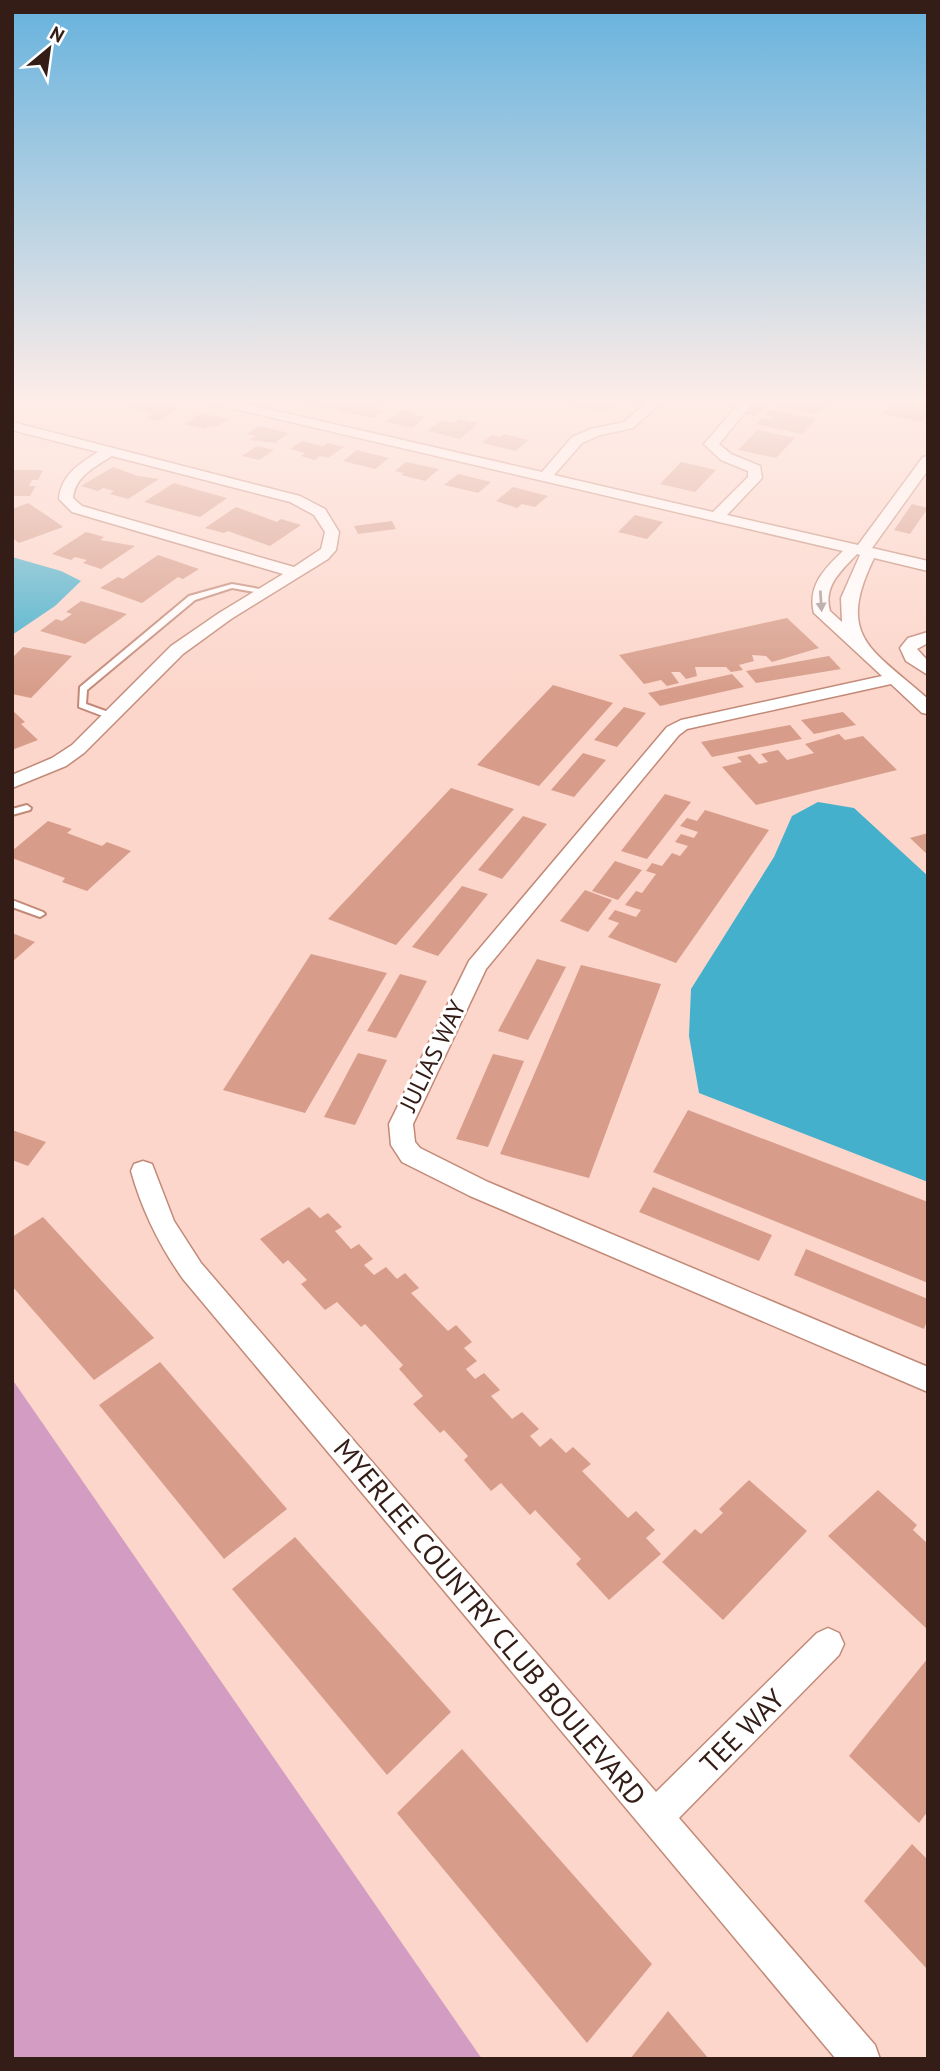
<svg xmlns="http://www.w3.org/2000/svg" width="940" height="2071" viewBox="0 0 940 2071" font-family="'PT Sans',sans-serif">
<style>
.green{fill:#d39cc2}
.water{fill:#44b0cc}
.building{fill:#d79d8a}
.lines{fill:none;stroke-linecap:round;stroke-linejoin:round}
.lane-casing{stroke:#c28977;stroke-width:4}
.street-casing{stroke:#c28977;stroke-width:3}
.lane{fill:#fff;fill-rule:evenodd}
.street{fill:#fff;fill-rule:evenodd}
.oneway{fill:#a39996}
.labels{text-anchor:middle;stroke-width:6;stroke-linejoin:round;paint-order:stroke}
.street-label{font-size:24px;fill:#331d16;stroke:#fff}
.near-street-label{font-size:28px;fill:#331d16;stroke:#fff}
</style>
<rect width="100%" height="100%" fill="#fcd6cb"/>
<!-- green -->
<path class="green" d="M12,1379L482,2059H12Z"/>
<!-- water -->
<g class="water">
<path d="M12,557L61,571L81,581L55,606L12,635Z"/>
<path d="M818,802L854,808L928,876V1182L699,1093L689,1036L691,989L774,857L792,816Z"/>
</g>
<!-- building -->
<g class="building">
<path d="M137,400L164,407L169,405L180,408L157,421L146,418L153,414L126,407Z"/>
<path d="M296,400H336L341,401L330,409Z"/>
<path d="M576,400H621L607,412L571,405Z"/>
<path d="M788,400H830L817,414L781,407Z"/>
<path d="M896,400L928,406V415L922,422L883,414Z"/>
<path d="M364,402L378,406L374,409L383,411L373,418L337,410L348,403L360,405Z"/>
<path d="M753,404L766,407L755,416L743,414Z"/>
<path d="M402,409L418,412L414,415L425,417L412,428L385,422Z"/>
<path d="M771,409L816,419L802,434L756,424L762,418L771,420L774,417L765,415Z"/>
<path d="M201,413L229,419L216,427L210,426L205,429L184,424Z"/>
<path d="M459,419L478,423L460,439L428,431L442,420L455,423Z"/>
<path d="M259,426L289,433L275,443L250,440L256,436L247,434Z"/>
<path d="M757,430L795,438L776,458L738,450Z"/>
<path d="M504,434L528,440L516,451L482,443L492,435L500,437Z"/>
<path d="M302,441L323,446L328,443L344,447L328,458L320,456L315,460L301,456L305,453L290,449Z"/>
<path d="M257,446L274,450L259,460L242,456Z"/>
<path d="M357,450L389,458L375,469L343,461Z"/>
<path d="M406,462L439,469L425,481L401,475L404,473L395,471Z"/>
<path d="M681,462L716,470L695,492L660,484Z"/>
<path d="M113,467L138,476L159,479L128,499L110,494L114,491L103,488L98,491L81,486Z"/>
<path d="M12,470H43L38,480H32L29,486H36L30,496H12Z"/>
<path d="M458,474L491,482L478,493L444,485Z"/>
<path d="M174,483L191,488L227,498L200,517L144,502Z"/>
<path d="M513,487L548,496L535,507L522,504L517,508L496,501Z"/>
<path d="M28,503L52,519L63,527L19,543L12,538V509Z"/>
<path d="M912,504L928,508L910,534L894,530Z"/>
<path d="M236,507L277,522L281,519L301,525L270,546L228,531L224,533L205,528Z"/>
<path d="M635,515L663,522L647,539L618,532Z"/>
<path d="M392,521L396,529L358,534L354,526Z"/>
<path d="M86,532L104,537L100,540L135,546L101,569L83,563L87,560L75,557L71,560L52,554Z"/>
<path d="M158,555L199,569L183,579L178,577L142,603L100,588L118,577L123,579Z"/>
<path d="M81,601L127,614L85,644L40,631L56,619L62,621L72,614L66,612Z"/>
<path d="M787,618L819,648L772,662L766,656L752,655L754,661L739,665L743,670L731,672L726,667H695L697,676L686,679L680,672H671L679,683L667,686L661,680L644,684L619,655Z"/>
<path d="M23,647L72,656L31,698L12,694V658Z"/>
<path d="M829,656L841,669L756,683L746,671Z"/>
<path d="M732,674L744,687L660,706L648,693Z"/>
<path d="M553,685L613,703L539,786L477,765Z"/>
<path d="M624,707L646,713L617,747L594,740Z"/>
<path d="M12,710L25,722L21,724L38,740L12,750Z"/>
<path d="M843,712L856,725L814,734L801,720Z"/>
<path d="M790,725L802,739L712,757L701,742Z"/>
<path d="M839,734L845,740L863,736L897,770L756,805L722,767L742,762L737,757L750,754L759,764L768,762L761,754L778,750L787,760L814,753L805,744Z"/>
<path d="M583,753L606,760L574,797L551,790Z"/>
<path d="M451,788L514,809L396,945L328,919Z"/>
<path d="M665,794L691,802L647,859L621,851Z"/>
<path d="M705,810L769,830L676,963L608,937L619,923L608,919L615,910L636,917L641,910L625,905L636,891L642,893L656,874L646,871L652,863L662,866L672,853L680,856L688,846L675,842L681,834L694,838L698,832L680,826L687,818L697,821Z"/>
<path d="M523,816L547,824L502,879L478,870Z"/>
<path d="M48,821L72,829L67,833L102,846L107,842L131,851L87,891L62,882L65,878L12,858V851Z"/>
<path d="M928,833V855L910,838Z"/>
<path d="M615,861L642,870L618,900L592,891Z"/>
<path d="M462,886L488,894L438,956L412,947Z"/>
<path d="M585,890L612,900L588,932L560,921Z"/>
<path d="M12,933L35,942L12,962Z"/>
<path d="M311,954L387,973L305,1113L223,1090Z"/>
<path d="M537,959L566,967L528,1040L498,1031Z"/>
<path d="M581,965L661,984L589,1178L500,1154Z"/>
<path d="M400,974L427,981L396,1038L367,1031Z"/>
<path d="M358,1053L387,1060L355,1125L324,1117Z"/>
<path d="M493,1054L524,1061L488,1147L456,1139Z"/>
<path d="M688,1110L928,1202V1283L653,1172Z"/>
<path d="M12,1130L46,1142L28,1166L12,1160Z"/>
<path d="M653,1187L772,1235L759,1261L639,1212Z"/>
<path d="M309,1207L320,1218L328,1213L342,1227L335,1231L351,1249L359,1244L373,1259L364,1265L374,1275L386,1267L397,1279L405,1273L419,1288L411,1293L448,1331L456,1325L472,1342L464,1348L477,1361L466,1369L475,1379L484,1373L500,1390L491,1396L512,1419L522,1412L539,1429L530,1436L540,1447L551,1438L566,1453L573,1447L591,1464L582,1471L628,1518L636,1511L655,1530L646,1538L661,1554L609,1600L576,1564L581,1559L535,1510L530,1515L501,1483L491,1491L464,1460L468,1456L444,1430L440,1433L413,1404L423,1396L399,1369L403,1365L365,1324L361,1327L337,1302L325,1310L301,1284L307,1280L288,1260L283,1264L260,1239Z"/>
<path d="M43,1217L154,1338L94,1380L12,1286V1237Z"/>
<path d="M806,1249L928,1299V1318L924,1329L794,1275Z"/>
<path d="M160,1362L287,1509L224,1559L99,1405Z"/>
<path d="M749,1480L807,1531L723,1620L662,1562L695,1529L701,1534L723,1513L719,1509Z"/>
<path d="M878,1490L917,1525L913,1530L928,1544V1630L828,1536Z"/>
<path d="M295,1537L451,1712L387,1775L232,1589Z"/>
<path d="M928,1658V1811L919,1823L849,1756Z"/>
<path d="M462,1749L652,1964L587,2043L397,1813Z"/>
<path d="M912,1844L928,1860V1970L864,1901Z"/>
<path d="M668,2011L709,2059H630Z"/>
</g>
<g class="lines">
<defs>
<g id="lane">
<path d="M232,584L265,590L269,592L265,594L232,588L195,600L87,690L86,704L114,714V718H108L79,707L80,687L189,596Z"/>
<path d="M27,805L31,808L30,810L12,815V809Z"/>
<path d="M12,900L43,912L45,914L40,917L12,907Z"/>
</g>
<g id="street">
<path d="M207,400H229L542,472L572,437L591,429L624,422L650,400H664L633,428L600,435L582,443L554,475L713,512L748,477V471L721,460L704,444L742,400H755L719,444L731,454L760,466L762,478L727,515L858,545L923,457L928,456V470L872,548L928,561V571L874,558C835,638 872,649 928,699V714L922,713L891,684L687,729L679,735L486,969L413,1124L415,1142L420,1148L488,1182L928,1367V1392L470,1196L402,1162L391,1145L389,1124L469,961L667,727L681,720L882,676L814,613C807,586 825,568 843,551L213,404ZM857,554L860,555L841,598L842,622L830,611C823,586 841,571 857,554Z"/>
<path d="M12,422L300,496L325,509L339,532L336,550L328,559L231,619L183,654L84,753L66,766L12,788V775L52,758L72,745L171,646L219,613L283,574L72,512L59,499C61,475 79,464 98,452L12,430ZM112,456L290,502L314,515L325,532L321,549L294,567L82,506L73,498C75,476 95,467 112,456Z"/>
<path d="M928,632V643L917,649L928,661V675L906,661L900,648L908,638Z"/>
<path d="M143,1161L152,1164L174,1221L201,1263L656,1792L817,1633L828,1628L839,1633L844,1644L839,1655L679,1818L875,2045L880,2059H836L183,1279C159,1245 142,1210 131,1171L134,1164Z"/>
</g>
</defs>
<!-- lane casing -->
<use href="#lane" class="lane-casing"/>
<!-- street casing -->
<use href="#street" class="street-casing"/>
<!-- lane -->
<use href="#lane" class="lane"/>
<!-- street -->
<use href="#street" class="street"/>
</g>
<!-- one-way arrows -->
<defs><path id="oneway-solid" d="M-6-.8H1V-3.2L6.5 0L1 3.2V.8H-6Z" transform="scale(1.75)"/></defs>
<use class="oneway" href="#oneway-solid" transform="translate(821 601) rotate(86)"/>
<!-- sky -->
<linearGradient id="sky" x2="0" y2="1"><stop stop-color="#66b2dd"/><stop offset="0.58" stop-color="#feede8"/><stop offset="1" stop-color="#feede8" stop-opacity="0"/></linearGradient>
<rect width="940" height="690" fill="url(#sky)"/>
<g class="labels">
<!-- street labels -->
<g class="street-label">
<text transform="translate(433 1056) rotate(-64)" y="8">JULIAS WAY</text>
</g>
<!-- near-street labels -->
<g class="near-street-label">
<text transform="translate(490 1622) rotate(50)" y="10">MYERLEE COUNTRY CLUB BOULEVARD</text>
<text transform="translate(742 1731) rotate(-45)" y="10">TEE WAY</text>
</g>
</g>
<!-- border -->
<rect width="940" height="2071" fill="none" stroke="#331d16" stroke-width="28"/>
<!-- north arrow -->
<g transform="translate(49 49) rotate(29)" stroke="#ffffff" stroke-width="5" paint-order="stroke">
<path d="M0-5L12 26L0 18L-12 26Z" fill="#331d16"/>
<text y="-10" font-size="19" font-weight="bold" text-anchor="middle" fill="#331d16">N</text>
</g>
</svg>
